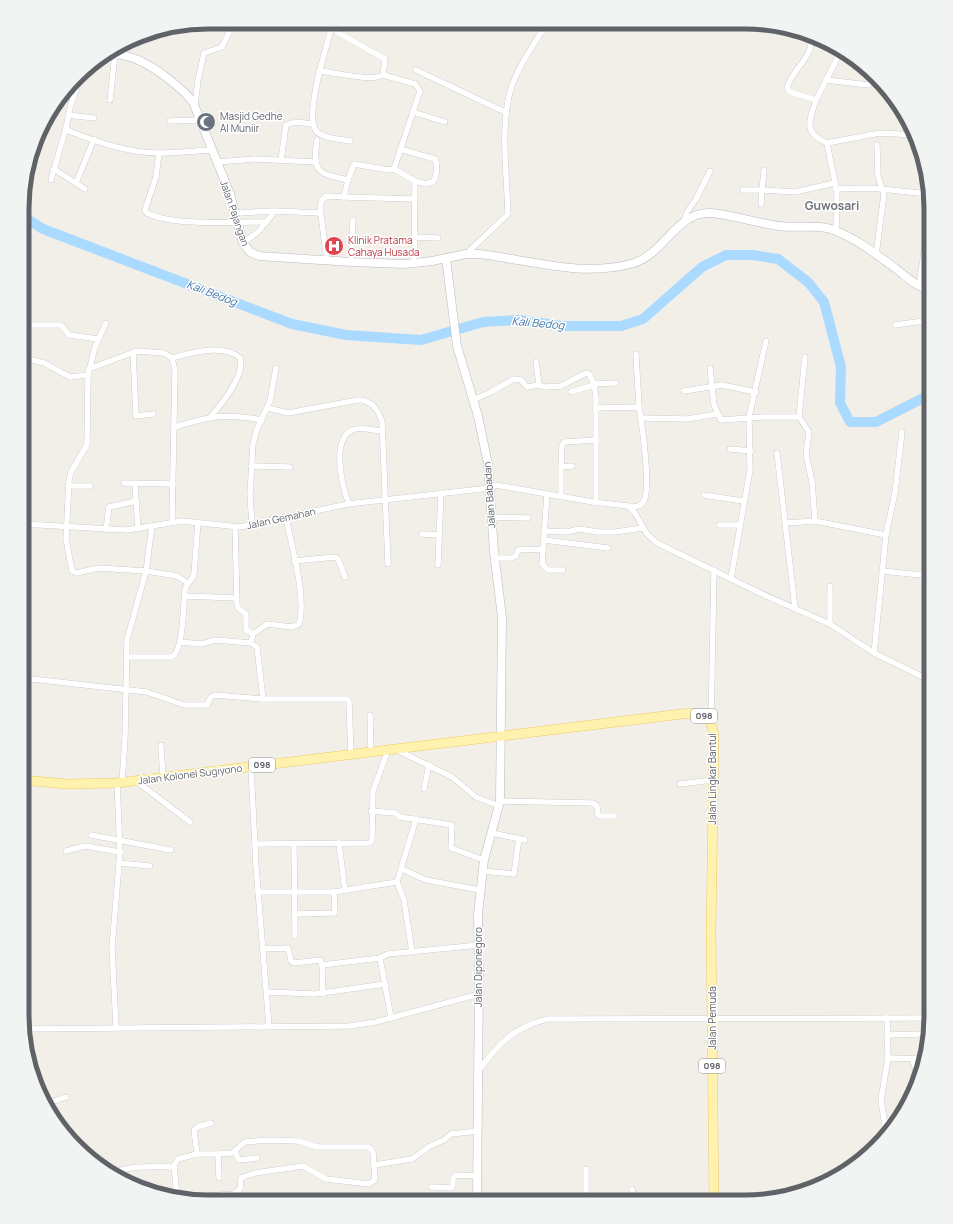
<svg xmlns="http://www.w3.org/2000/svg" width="953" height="1224" viewBox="0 0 953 1224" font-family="Manrope,sans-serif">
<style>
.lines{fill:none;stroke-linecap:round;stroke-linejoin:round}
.river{stroke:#aadaff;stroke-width:10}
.street-casing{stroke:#b5b8bc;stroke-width:6}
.secondary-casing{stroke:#b6babf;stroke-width:9}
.primary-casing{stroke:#f2c960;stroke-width:10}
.street{stroke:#fff;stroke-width:5.5}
.secondary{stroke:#fff;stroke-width:8}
.primary{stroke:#fff2af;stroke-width:9}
.labels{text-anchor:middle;stroke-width:3;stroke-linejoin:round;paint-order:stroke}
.shield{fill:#fff;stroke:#8f9295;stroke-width:1}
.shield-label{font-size:9px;font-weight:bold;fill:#5f6368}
.worship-label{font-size:10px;fill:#5b616d;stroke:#fff;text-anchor:start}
.street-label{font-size:10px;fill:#5f6368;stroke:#fff}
.health-label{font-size:10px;fill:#be3a42;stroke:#fff;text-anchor:start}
.water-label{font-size:11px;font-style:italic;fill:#4174aa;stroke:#fff}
.quarter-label{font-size:12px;font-weight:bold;fill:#70757a;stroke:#fff}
.rim{fill:none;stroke:#5f6368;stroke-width:5}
</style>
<rect width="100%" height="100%" fill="#f1efe8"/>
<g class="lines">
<!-- river -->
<path class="river" d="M24,217L43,229L292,324L346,335L421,340L483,322L519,320L562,326H621L643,319L702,267L726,255H753L778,259L808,282L824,302L841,367L840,403L850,422H876L931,394"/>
<defs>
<g id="street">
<path d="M252,22L267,26L270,25L271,22"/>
<path d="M332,26C327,45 303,118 317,132C325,139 340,139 350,141"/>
<path d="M811,39C813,58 792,69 787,88L790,92L816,100L841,51"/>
<path d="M416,70L507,113"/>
<path d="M319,71C333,72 372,82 383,75"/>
<path d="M82,73L71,104L66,128L69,131C96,142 130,153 159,153C176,153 194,151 211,150"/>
<path d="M826,80L869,85"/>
<path d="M110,100L115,54"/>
<path d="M816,100C809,121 803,133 827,143L837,193L836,230"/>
<path d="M195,106L198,80L204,53L222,47L234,22"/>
<path d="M413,112L445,122"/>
<path d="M68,115L94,118"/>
<path d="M170,121L201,120"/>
<path d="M317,140C312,172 318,174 348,180"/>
<path d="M827,143L880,133L915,135"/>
<path d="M400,149L435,159C438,165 437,176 433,182L426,184L415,181L414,263"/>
<path d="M159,153L156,177L145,210L147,213C175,227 235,221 267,222"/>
<path d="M281,160L286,125L295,122L313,124"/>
<path d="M217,162L255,159L316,162"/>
<path d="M54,169L85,189"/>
<path d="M394,169L415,181"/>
<path d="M764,170L762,190L795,192L835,183"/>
<path d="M51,180L66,128"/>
<path d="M76,183L94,139"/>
<path d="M836,189L871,188L929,194"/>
<path d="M743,190H762L761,204"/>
<path d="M344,197L414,199"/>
<path d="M236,213L274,211L320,213"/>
<path d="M684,221L687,212L696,199L710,171"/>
<path d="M414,237L438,238"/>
<path d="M243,243L258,232L272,215"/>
<path d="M466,254L508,214C507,173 498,116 515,78C523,59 536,41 547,23"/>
<path d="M876,255L884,194L878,176L877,145"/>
<path d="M327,261L320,207L322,200L327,196L344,197L348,180L354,164L389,170L394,169L420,91L415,84L383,75L385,59L337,32L331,22"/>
<path d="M351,262L353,220"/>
<path d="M919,286L931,205"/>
<path d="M106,323L95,347L88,375L87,445L71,472L69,481L66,539L72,571L77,573L98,568L146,571L177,576L188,583"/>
<path d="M24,325H61L69,335L98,339"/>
<path d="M895,325L931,320"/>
<path d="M133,352L136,416L153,414"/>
<path d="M636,354L639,407"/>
<path d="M23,358L44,363L70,377L88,375"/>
<path d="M172,358C191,353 223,343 240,358C246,374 221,405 211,416"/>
<path d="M536,362L539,385"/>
<path d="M710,368L714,405L721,420L763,417H799"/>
<path d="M89,369L137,351L164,353L172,358L175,371L172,522"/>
<path d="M684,391L722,385L756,392"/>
<path d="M571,392L594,385"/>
<path d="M473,400L491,392L514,379L521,380L527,387L539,385L545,387L561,386L586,373L589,374L594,384L616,383"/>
<path d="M268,408L288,413L358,400H363L373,405L378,412L382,421L388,564"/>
<path d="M595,408L639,407C642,424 651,487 644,501C642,506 635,507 630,507"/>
<path d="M641,418L687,419L717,414"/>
<path d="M175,427C211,416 224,413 262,420"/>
<path d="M596,440V503"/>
<path d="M730,449L751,451"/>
<path d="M777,453L795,608"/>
<path d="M251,466L290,467"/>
<path d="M561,467L562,445L564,442L596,440V397L594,384"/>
<path d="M124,483L173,484"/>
<path d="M135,484L138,529"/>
<path d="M68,486H90"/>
<path d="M547,494L542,564L548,570H563"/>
<path d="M704,495L743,501"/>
<path d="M561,497V467L572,466"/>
<path d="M349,504C342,487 331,440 352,430C360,426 374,431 383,431"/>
<path d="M491,517L528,518"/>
<path d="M815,521L886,535"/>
<path d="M786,523L815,521L812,482L806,454L809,432L799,417L805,357"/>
<path d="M23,524L127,530L182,521L240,527L348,504L490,488L496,485L593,502L628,506L635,513L647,534L657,543L760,593L830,624L874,653L931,681"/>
<path d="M252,525L250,495L253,444L257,429L270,401L276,368"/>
<path d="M719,525H739"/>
<path d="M235,527L237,605L239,609L246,614V630L253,634"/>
<path d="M106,530L109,507L136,501"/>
<path d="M544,531L567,532L579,529L598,532H615L643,528"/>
<path d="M422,534L439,535"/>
<path d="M544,540L608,548"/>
<path d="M494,558H511L516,556L518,550L543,549"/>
<path d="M294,561L335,557L338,559L345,577"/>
<path d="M438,565L441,493"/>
<path d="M882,571L931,576"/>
<path d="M731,578L750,470L749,417L766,341"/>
<path d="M185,596L236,598"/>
<path d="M830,624V586"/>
<path d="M180,642L201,644L216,640L251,643L253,634L267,624L292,627L299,624C307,598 291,545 286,517"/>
<path d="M251,643L257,647L263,699"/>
<path d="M874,653L886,535L895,492L902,432"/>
<path d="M126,657H172C184,650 183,604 185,590C186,583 193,581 194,574L198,522"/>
<path d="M23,678L147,692L184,705H207L211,697L215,695L263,699H347L349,701L351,755"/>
<path d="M370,715L371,752"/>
<path d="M711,724L714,570"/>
<path d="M161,745L163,778"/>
<path d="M397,750L452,777L476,797L499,806"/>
<path d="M251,767L256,866L269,1026"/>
<path d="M136,781L190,822"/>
<path d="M122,783L125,738L127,640L146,571L152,526"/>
<path d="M680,784L713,780"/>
<path d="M424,789L429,765"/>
<path d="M500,801L593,803L597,806L598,815L600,816H615"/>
<path d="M371,811L395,813L400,817L452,825L451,848L484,860"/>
<path d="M492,833L525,840"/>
<path d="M91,835L171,850"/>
<path d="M339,843L345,891"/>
<path d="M255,844L370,843L372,840L373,791L388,750"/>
<path d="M294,844L295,936"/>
<path d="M66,851L85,846L120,852"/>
<path d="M119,863L150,866"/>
<path d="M402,869L426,880L480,890"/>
<path d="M482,871L514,874L519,838"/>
<path d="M258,892H334L397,882"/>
<path d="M296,914L335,913L334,892"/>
<path d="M263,949L288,948L291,961L294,963L320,960L322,965L323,994"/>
<path d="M412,952L404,900L397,882L416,819"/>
<path d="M380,958L391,1018"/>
<path d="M322,965L380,958L388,954L479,945"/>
<path d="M267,992L315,994L385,984"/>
<path d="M116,1027L112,948L120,852L117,783"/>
<path d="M24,1029L350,1026L376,1022L479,994"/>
<path d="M887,1035L923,1034"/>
<path d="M888,1058L924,1059"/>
<path d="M912,1058L919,1080"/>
<path d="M479,1070C499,1043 513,1028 547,1019L931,1018"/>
<path d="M45,1104L66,1097"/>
<path d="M886,1132L881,1100L888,1058L887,1018"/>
<path d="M235,1152L239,1160L257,1158"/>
<path d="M197,1154L194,1130L198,1127L211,1123"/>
<path d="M374,1165L412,1159L430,1146L444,1140L451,1134L478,1131"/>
<path d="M586,1169V1202"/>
<path d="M112,1174C129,1164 155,1167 175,1167"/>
<path d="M431,1187L451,1188L453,1186V1178L456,1175L477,1176"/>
<path d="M632,1189L635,1202"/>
<path d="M177,1198L174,1165L178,1159L197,1154H218L219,1178"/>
<path d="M179,1198L233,1194L240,1189L241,1178L255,1173L303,1166L326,1179L369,1184L375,1180L373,1152L369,1147H318L298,1141L266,1140L245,1142L232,1153L218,1154"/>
</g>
<g id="secondary">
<path d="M111,53C121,55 130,56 138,60C155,67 182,88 193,102L230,194L243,243L250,252L259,256L351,262L405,264L432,261L466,254H479C530,260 583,278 634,263C665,253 677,211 711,213C734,215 756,223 779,226C798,229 819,223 836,231C857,239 877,255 895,268C906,276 917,288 931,290"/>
<path d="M446,258L457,346L478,416L488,464L494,552L502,617L500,801L484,860L478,914L479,976L477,1202"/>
</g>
<path id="primary" d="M22,780L67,784L117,783L681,714C702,712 713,715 714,739L711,931L714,1202"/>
</defs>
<!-- street casing -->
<use href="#street" class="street-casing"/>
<!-- secondary casing -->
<use href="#secondary" class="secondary-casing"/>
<!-- primary casing -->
<use href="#primary" class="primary-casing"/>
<!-- street -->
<use href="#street" class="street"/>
<!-- secondary -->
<use href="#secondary" class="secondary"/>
<!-- primary -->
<use href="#primary" class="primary"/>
</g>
<!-- icons -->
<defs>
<symbol id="mosque-disc" viewBox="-11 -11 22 22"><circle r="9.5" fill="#6b7280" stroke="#fff"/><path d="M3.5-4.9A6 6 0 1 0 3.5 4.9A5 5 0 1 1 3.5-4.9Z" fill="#fff"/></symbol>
<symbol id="hospital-disc" viewBox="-11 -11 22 22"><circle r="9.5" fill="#e0444e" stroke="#fff"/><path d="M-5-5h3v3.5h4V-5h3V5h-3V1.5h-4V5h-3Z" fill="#fff"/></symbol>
</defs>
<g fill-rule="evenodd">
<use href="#mosque-disc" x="195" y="111" width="22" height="22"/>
<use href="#hospital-disc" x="323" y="235" width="22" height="22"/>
</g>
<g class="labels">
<!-- shield labels -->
<g class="shield">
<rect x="691" y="709" width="26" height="14" rx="3"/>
<rect x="249" y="758" width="26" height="14" rx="3"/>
<rect x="699" y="1059" width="26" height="14" rx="3"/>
</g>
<g class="shield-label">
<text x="704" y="719">098</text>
<text x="262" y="768">098</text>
<text x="712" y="1069">098</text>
</g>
<!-- worship labels -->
<g class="worship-label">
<text x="220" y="120">Masjid Gedhe<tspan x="220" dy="12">Al Muniir</tspan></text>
</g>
<!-- street labels -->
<g class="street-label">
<text transform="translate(235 213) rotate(71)" y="4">Jalan Pajangan</text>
<text transform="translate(489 495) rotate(-94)" y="4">Jalan Babadan</text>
<text transform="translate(281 518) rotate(-12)" y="4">Jalan Gemahan</text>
<text transform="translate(190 774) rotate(-7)" y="4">Jalan Kolonel Sugiyono</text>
<text transform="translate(712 779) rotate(-90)" y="4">Jalan Lingkar Bantul</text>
<text transform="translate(478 967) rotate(-90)" y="4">Jalan Diponegoro</text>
<text transform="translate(712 1018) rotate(-90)" y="4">Jalan Pemuda</text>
</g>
<!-- health labels -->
<g class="health-label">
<text x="348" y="244">Klinik Pratama<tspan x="348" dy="12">Cahaya Husada</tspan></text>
</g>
<!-- water labels -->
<g class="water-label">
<text transform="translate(212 293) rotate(21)" y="4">Kali Bedog</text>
<text transform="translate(538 323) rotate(5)" y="4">Kali Bedog</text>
</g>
<!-- quarter labels -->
<g class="quarter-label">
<text x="832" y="210">Guwosari</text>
</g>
</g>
<!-- crop -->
<path d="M0 0H953V1224H0ZM208 29H745A179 179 0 0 1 924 208V1016A179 179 0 0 1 745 1195H208A179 179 0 0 1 29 1016V208A179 179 0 0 1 208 29Z" fill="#f2f3f3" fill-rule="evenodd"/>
<path class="rim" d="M208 29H745A179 179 0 0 1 924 208V1016A179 179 0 0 1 745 1195H208A179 179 0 0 1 29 1016V208A179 179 0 0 1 208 29Z"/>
</svg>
